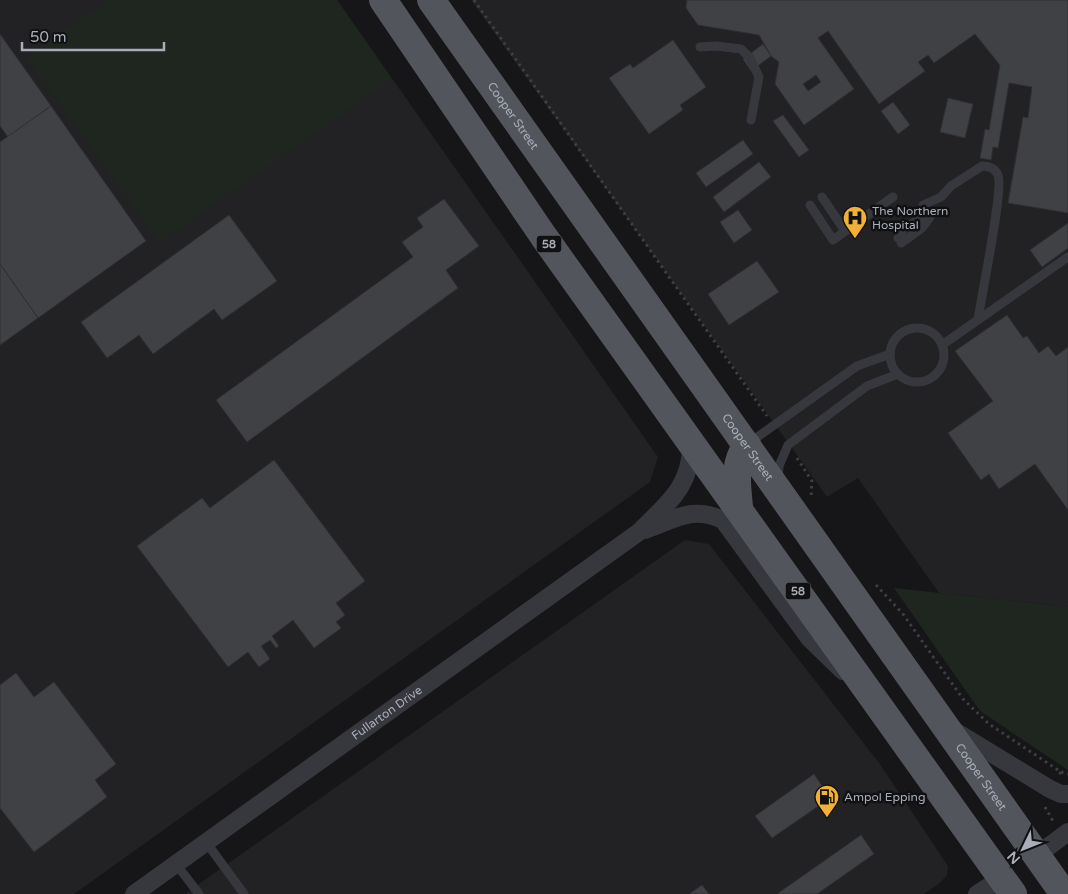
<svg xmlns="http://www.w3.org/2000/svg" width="1068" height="894" viewBox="0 0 1068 894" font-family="'Varela Round',sans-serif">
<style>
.built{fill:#222225}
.green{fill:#1e261f}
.building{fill:#404145;stroke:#303034;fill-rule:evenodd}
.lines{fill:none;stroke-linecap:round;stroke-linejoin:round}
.path{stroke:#3d3f44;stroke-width:3;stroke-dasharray:2.5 4;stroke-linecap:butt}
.lane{stroke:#37383d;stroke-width:9}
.street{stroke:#37383d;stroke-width:18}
.primary{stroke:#53555c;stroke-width:28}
.labels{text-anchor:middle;stroke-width:5;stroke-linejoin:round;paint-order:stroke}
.shield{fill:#111113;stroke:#7b7e86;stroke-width:1}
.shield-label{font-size:11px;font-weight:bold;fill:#a8adb8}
.street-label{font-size:12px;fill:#a8adb8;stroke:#111113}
.poi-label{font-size:12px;fill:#a8adb8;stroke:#111113;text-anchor:start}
</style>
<rect width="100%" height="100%" fill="#161618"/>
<!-- built -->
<g class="built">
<path d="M0,0H337L658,457L650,482L74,894H0Z"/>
<path d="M471,0H1068V607L939,593L858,478L827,497Z"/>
<path d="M685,540L709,544L879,763L948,866L947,875L940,883L924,894H185Z"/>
</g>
<!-- green -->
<g class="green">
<path d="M108,0H337L392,79L160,243L27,58Z"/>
<path d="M894,588L1068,607V770L980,711Z"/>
</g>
<!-- building -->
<g class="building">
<path d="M687,0H1068V213L1008,203L1023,117L1028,118L1032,87L1009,83L998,148L993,147L991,160L980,158L985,129L989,130L1000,65L975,34L934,63L928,55L918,62L925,71L879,104L828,31L818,38L854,89L804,125L775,84L779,62L771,56L759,35L698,25L686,8ZM816,75L821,82L808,91L803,84Z"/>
<path d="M0,34L51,106L8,137L0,126Z"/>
<path d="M673,40L706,87L680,105L683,110L649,134L609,78L630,64L633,68Z"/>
<path d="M763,44L771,56L751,71L743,59Z"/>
<path d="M948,98L973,104L965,138L940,132Z"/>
<path d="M893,102L910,125L898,134L881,111Z"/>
<path d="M51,106L146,241L38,318L0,264V142Z"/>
<path d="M783,115L809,150L799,157L773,121Z"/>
<path d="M743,140L753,154L706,187L696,173Z"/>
<path d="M759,162L771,177L724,212L713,197Z"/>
<path d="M444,199L479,246L446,270L458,288L247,442L216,400L413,257L402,242L423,227L417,218Z"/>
<path d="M738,210L752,230L734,243L720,222Z"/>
<path d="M229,215L277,281L222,320L214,309L153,354L139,335L107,358L81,322Z"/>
<path d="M1068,223V248L1042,267L1030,250Z"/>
<path d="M757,261L779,292L729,325L708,294Z"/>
<path d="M0,264L38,318L0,345Z"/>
<path d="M1007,315L1023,338L1027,336L1039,353L1048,346L1056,356L1068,347V510L1035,464L999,489L989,474L981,480L948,433L993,401L955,351Z"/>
<path d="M274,460L365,581L336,603L345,615L336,622L341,628L314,648L293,620L272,636L279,646L276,648L270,640L261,646L270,659L259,667L248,652L228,667L137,546L202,498L210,508Z"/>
<path d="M16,673L34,697L54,682L116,764L95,780L107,797L34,852L0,808V685Z"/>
<path d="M814,774L830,798L772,838L755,816Z"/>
<path d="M861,835L874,854L817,894H777Z"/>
<path d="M702,885L709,894H689Z"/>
</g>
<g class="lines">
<!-- path -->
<g class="path">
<path d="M474,0L767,416"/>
<path d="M797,458L812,481L811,497"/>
<path d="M876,585L903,614L963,699L989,724L1061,772L1059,775"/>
<path d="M1061,772L1068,774"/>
<path d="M1045,807L1053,821"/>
</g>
<!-- lane -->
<g class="lane">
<path d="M700,47L716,46L741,49L750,58L759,77L751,120"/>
<path d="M822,197L845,231"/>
<path d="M810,205L833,240L893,197"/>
<path d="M923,205L941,197L951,186L982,166C989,166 995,168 998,175C1004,189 981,297 978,320"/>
<path d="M898,238C903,225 918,220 930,217"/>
<path d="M901,243L922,228L930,217"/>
<circle cx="917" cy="355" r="27"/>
<path d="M942,345L1068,257"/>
<path d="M749,443L857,366L890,354"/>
<path d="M778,478L779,466L788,445L867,386L898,374"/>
<path d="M206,842L244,894"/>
<path d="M176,864L199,894"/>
</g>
<!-- street -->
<g class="street">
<path d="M645,530C675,520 691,505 723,520L809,638L843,671"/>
<path d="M953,730L1050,789L1061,794H1068"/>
<path d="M1036,856L1068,832"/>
<path id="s1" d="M134,894L639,532C668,503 692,486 691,443"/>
<path d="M977,894L1002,878"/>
</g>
<!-- primary -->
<g class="primary">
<path d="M383,0L544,237L1013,894"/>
<path id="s2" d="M431,0L1064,894"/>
<path d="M739,507C737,484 733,465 747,445"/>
</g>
</g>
<!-- icons -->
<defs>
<symbol id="hospital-pin" viewBox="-11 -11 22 30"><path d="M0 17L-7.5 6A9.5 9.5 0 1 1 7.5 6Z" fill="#f2b134" stroke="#111113"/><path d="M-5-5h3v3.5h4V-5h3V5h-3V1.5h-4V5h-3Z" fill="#111"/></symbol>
<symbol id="fuel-pin" viewBox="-11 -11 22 30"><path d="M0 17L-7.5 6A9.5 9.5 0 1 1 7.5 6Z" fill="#f2b134" stroke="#111113"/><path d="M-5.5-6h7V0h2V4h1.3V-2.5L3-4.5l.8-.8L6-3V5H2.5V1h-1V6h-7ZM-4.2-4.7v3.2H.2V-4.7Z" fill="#111"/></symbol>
</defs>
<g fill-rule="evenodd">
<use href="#hospital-pin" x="841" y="204" width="28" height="38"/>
<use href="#fuel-pin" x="813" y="783" width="28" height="38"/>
</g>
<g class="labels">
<!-- shield labels -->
<g class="shield">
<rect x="536.5" y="235.5" width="25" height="17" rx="4"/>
<rect x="785.5" y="582.5" width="25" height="17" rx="4"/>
</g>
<g class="shield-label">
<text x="549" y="248">58</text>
<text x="798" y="595">58</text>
</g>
<!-- street labels -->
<g class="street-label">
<text dy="4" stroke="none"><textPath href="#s2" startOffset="142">Cooper Street</textPath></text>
<text dy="4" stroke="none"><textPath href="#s2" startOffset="548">Cooper Street</textPath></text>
<text dy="4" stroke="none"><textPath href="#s1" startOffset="311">Fullarton Drive</textPath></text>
<text dy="4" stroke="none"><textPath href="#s2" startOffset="952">Cooper Street</textPath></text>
</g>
<!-- poi labels -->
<g class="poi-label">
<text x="872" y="215">The Northern<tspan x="872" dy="14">Hospital</tspan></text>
<text x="844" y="801">Ampol Epping</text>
</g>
</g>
<!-- north arrow -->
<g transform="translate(1023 849) rotate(227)" stroke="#111113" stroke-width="4" paint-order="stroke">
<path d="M0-4L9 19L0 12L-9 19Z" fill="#a8adb8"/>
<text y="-8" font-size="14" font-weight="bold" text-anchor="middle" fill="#a8adb8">N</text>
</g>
<!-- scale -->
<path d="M22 42v8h142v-8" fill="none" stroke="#a8adb8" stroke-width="2.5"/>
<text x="30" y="42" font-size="15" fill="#a8adb8" stroke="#111113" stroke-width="4" paint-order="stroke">50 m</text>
</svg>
